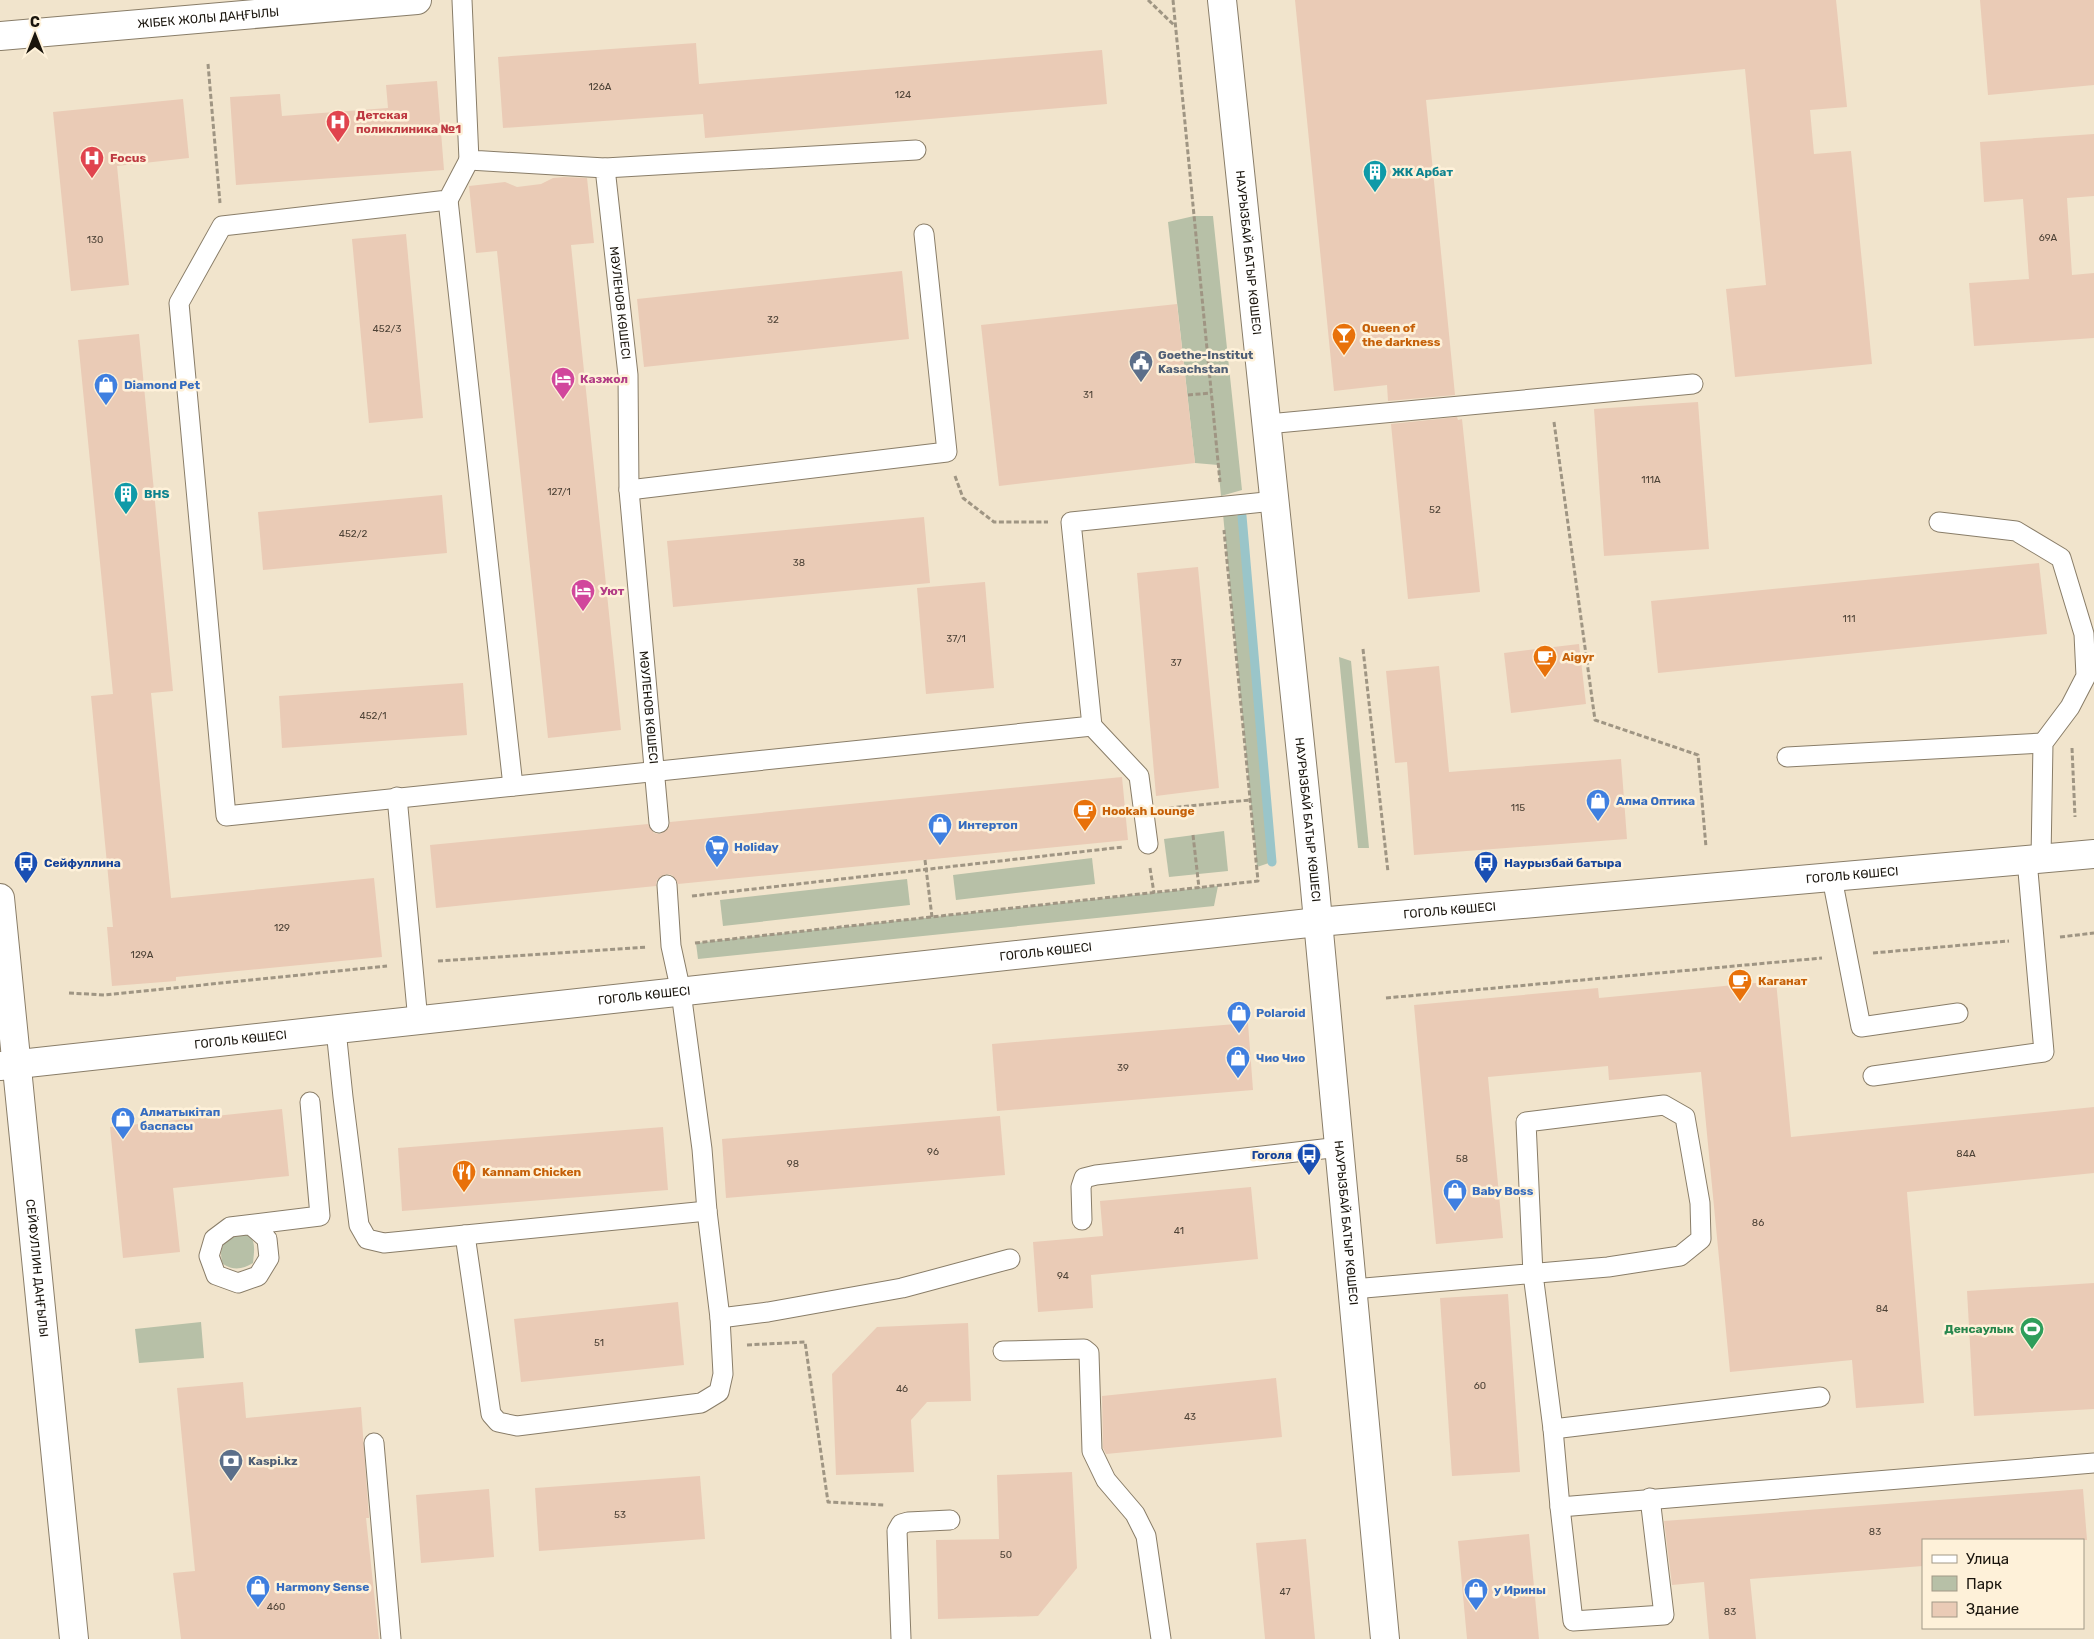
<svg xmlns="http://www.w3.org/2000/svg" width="2094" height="1639" viewBox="0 0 2094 1639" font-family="Rubik,sans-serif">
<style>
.green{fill:#b7c0a7}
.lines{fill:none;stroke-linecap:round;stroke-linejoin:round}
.stream{stroke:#9ac5c9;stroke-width:9}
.building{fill:#eacbb6}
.service-casing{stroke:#897d68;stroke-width:21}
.minor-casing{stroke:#897d68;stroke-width:30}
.secondary-casing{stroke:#897d68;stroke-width:30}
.path{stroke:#9f9583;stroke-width:3;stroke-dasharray:5 2.5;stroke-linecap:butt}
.service{stroke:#fff;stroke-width:19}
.minor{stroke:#fff;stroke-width:28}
.secondary{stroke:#fff;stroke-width:28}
.labels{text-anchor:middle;stroke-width:5;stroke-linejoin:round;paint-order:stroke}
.number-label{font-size:10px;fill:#4d4236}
.street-label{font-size:12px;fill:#19140c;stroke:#fef1d9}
.health-label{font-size:12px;font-weight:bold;fill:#be3a42;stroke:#fef1d9;text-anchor:start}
.culture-label{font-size:12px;font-weight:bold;fill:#0d838f;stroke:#fef1d9;text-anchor:start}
.food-label{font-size:12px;font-weight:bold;fill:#c56008;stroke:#fef1d9;text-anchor:start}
.service-label{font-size:12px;font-weight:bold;fill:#4e5e75;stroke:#fef1d9;text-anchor:start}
.hotel-label{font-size:12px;font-weight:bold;fill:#b23c85;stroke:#fef1d9;text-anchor:start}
.shop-label{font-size:12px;font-weight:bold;fill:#366cbe;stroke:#fef1d9;text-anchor:start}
.transit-label{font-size:12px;font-weight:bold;fill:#164399;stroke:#fef1d9;text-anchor:start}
.leisure-label{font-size:12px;font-weight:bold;fill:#27864d;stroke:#fef1d9;text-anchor:end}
</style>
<rect width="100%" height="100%" fill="#f1e4cc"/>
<!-- green -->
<g class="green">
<path d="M1194,216H1213L1242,490L1221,496L1218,465L1195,463L1168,222Z"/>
<path d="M1223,514L1242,516L1272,862L1257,867Z"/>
<path d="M1339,657L1351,661L1369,848H1358Z"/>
<path d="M1224,831L1228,871L1169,877L1164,839Z"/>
<path d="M1092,858L1095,884L956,900L953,875Z"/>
<path d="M907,879L910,905L723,926L720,900Z"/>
<path d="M1218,886L1214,906L698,959L696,943Z"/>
<path d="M233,1233C257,1232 255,1244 253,1263C243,1269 234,1271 223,1264C218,1250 223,1243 233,1233Z"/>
<path d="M201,1322L204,1358L139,1363L135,1329Z"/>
</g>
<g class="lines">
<!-- stream -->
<path class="stream" d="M1242,516L1272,862"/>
</g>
<!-- building -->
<g class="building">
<path d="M1295,0H1836L1847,107L1810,110L1814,154L1851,151L1872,364L1735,377L1726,289L1766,285L1745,69L1426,100L1455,395L1388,401L1387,385L1334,391Z"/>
<path d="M1980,0H2094V85L1988,95Z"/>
<path d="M696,43L699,84L1102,50L1107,104L705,138L703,114L503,128L498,57Z"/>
<path d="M437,81L444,170L236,185L230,97L280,94L282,116L388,108L386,85Z"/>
<path d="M183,99L189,158L117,166L129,285L71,291L53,112Z"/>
<path d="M2094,134V196L2067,198L2072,275L2094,273V338L1974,346L1969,283L2029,279L2023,199L1984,202L1980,142Z"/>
<path d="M564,177L587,178L594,243L571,245L621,730L548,738L497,251L476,253L469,186L505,182L517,187L541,184L553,178Z"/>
<path d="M406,234L423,418L369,423L352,239Z"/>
<path d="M902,271L909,339L644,367L637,299Z"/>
<path d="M1177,304L1195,463L999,486L981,325Z"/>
<path d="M139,334L173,691L151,693L171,898L374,878L382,957L176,977V981L112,986L107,927H113L91,696L113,694L78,340Z"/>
<path d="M1698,402L1709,549L1604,556L1594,409Z"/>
<path d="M1457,417L1458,420L1462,419L1480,592L1408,599L1391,424Z"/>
<path d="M442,495L447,553L263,570L258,512Z"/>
<path d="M924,517L930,583L673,607L667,541Z"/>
<path d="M2039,563L2047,634L1658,673L1651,601Z"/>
<path d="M1198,567L1219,788L1156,796L1137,573Z"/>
<path d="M985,582L994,688L926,694L917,588Z"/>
<path d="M1579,644L1586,704L1511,713L1504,653Z"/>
<path d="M1439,666L1449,772L1621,759L1627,839L1414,855L1407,762L1395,763L1386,671Z"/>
<path d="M463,683L467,735L282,748L279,696Z"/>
<path d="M1122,777L1128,840L678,884L672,875L666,874L657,880L656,886L436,908L430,845L648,824L654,833L660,834L669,828L670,822Z"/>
<path d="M1776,981L1791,1137L2094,1107V1173L1907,1192L1924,1403L1856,1408L1852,1360L1730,1372L1701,1072L1609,1080L1608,1066L1488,1077L1503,1238L1436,1244L1414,1005L1598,988L1599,998Z"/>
<path d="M1248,1023L1253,1090L997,1111L992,1044Z"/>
<path d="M282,1109L289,1176L173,1188L180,1252L123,1258L110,1127Z"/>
<path d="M1000,1116L1005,1175L726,1198L722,1139Z"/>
<path d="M663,1127L668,1190L402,1211L398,1148Z"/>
<path d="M1251,1187L1258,1259L1091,1275L1093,1308L1038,1312L1033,1242L1103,1236L1100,1201Z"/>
<path d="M2094,1283V1409L1974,1416L1967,1291Z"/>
<path d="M1508,1294L1520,1472L1452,1476L1440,1298Z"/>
<path d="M678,1302L684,1365L521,1382L514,1319Z"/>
<path d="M968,1323L971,1401L927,1402L911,1420L914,1472L836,1475L832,1374L877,1327Z"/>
<path d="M1276,1378L1282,1437L1106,1454L1103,1448L1102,1396Z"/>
<path d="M243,1382L246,1418L361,1407L369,1518H366L379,1639H181L173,1573L195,1571L177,1388Z"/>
<path d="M1072,1472L1077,1568L1038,1616L938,1619L936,1540L999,1539L997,1475Z"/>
<path d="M700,1476L705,1539L539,1551L535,1488Z"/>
<path d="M489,1489L494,1557L421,1563L416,1495Z"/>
<path d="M2083,1489L2087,1540H1923V1566L1750,1579L1756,1639H1709L1704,1582L1672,1585L1664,1521Z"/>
<path d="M1529,1534L1539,1639H1467L1458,1541Z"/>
<path d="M1306,1539L1315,1639H1265L1256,1543Z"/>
</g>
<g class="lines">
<defs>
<g id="service">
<path id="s1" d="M462,0L469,160L605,168L628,375L629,490L659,823"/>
<path d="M469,160L448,200L222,226L179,303L226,816L1092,726L1071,522L1275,501"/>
<path d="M605,168L916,150"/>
<path d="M448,200L513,786"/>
<path d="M1267,424L1693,384"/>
<path d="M629,490L947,452L924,234"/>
<path d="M1939,522L2016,531L2061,558L2084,634L2086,676L2070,707L2043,743L2041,859"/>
<path d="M1092,726L1139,776L1148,844"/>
<path d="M1787,757L2043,743"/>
<path d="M397,797L418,1021"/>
<path d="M1832,878L1861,1027L1958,1013"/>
<path d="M667,885L671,946L681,992L702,1149L707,1211L720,1318L768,1312L902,1288L1010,1259"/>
<path d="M336,1030L343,1097L359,1225L367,1239L384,1243L707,1211"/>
<path d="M1873,1076L2044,1052L2027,860"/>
<path d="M1082,1220L1081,1187L1084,1178L1096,1175L1340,1147"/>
<path d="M251,1225L267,1239L269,1258L258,1276L238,1283L216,1275L209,1256L214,1239L230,1227L320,1216L310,1102"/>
<path d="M465,1235L491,1414L498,1422L517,1426L701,1403L719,1392L723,1374L720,1318"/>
<path d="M1353,1289L1608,1267L1680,1256L1701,1239L1700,1203L1685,1117L1664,1105L1526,1122L1533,1274L1553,1429L1560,1507L2094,1463"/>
<path d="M1003,1351L1084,1349L1089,1353L1092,1451L1106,1480L1135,1514L1146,1536L1161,1639"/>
<path d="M1553,1429L1820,1397"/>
<path d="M374,1443L391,1639"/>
<path d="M1560,1507L1573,1621L1664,1615L1650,1498"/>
<path d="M901,1639L897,1531L901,1524L908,1522L950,1520"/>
</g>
<g id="minor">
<path id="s2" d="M0,36L417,0"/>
</g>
<g id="secondary">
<path id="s3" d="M1222,0L1314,878L1385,1639"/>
<path id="s4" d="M0,898L74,1639"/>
<path id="s5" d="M0,1066L1318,922L2094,854"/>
</g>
</defs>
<!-- service casing -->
<use href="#service" class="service-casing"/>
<!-- minor casing -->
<use href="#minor" class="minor-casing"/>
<!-- secondary casing -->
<use href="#secondary" class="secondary-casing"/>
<!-- path -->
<g class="path">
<path d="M1148,0L1175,26"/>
<path d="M1173,0L1220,482"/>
<path d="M208,64L220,203"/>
<path d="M1188,395L1211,393"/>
<path d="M1554,422L1595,720L1698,755L1706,847"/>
<path d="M955,476L963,498L994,522H1048"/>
<path d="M1363,649L1388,872"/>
<path d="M2072,748L2075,817"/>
<path d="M1169,808L1250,800"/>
<path d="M1193,835L1199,888"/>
<path d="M925,860L932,917"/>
<path d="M1150,868L1154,893"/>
<path d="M692,896L1123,847"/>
<path d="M2060,937L2094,933"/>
<path d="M695,943L1258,881L1224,530"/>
<path d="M1873,953L2009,941"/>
<path d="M438,961L647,947"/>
<path d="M69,993L105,995L387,966"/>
<path d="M1386,998L1822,958"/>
<path d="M747,1345L805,1342L828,1502L885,1505"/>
</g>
<!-- service -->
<use href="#service" class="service"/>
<!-- minor -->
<use href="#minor" class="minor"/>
<!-- secondary -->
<use href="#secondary" class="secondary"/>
</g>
<!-- icons -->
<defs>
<symbol id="hospital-pin" viewBox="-11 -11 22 30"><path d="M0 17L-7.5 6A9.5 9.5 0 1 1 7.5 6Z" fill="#e0444e" stroke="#fef1d9"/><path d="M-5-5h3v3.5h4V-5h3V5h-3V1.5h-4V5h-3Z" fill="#fff"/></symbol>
<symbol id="building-pin" viewBox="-11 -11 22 30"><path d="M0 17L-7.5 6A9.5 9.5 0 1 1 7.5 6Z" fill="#0f9aa8" stroke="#fef1d9"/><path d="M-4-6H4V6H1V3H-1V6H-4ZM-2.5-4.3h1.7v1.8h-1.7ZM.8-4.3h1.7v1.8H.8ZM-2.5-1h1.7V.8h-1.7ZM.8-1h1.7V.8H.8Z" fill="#fff"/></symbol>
<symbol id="bar-pin" viewBox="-11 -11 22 30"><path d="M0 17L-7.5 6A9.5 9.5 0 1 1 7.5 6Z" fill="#e8710a" stroke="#fef1d9"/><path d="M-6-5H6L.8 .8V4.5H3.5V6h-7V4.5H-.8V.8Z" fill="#fff"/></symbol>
<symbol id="civic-pin" viewBox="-11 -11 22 30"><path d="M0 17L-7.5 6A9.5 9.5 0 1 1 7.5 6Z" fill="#5c6f8a" stroke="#fef1d9"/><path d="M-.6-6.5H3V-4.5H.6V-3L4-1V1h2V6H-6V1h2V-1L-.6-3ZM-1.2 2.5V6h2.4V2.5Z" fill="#fff"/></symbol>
<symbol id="hotel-pin" viewBox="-11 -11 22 30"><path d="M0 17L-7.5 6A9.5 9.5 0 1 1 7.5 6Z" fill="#d1479c" stroke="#fef1d9"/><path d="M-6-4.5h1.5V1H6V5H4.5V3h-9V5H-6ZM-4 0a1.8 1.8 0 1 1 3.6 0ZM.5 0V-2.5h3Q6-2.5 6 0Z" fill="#fff"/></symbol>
<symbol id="shop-pin" viewBox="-11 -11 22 30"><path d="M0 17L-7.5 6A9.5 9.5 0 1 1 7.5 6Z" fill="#3f7fe0" stroke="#fef1d9"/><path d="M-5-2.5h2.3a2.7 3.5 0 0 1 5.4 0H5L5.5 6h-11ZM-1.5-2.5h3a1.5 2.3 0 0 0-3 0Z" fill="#fff"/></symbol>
<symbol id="cafe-pin" viewBox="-11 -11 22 30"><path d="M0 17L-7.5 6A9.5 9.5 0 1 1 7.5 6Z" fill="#e8710a" stroke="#fef1d9"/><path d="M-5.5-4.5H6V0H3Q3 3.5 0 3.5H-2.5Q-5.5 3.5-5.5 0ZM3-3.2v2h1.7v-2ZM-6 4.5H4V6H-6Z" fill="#fff"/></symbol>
<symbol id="supermarket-pin" viewBox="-11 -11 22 30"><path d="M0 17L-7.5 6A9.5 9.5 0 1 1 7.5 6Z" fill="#3f7fe0" stroke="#fef1d9"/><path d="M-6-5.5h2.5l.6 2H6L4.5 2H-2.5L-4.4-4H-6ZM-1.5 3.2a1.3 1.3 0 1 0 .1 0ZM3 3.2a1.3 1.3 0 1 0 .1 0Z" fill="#fff"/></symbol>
<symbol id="bus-pin" viewBox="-11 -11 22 30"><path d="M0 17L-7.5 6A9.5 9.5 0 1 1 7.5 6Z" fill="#1a4fb4" stroke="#fef1d9"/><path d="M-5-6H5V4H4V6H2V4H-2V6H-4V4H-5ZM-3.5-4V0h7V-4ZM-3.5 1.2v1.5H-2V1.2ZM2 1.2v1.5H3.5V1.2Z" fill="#fff"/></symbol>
<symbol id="restaurant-pin" viewBox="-11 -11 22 30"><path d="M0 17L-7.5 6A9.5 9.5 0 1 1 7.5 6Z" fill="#e8710a" stroke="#fef1d9"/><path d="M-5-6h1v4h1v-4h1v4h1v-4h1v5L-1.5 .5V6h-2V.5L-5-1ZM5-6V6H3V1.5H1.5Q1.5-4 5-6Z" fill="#fff"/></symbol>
<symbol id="stadium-pin" viewBox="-11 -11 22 30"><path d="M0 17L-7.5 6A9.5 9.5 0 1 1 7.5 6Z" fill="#2e9e5b" stroke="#fef1d9"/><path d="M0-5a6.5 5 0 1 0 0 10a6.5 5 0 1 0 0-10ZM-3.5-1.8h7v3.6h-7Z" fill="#fff"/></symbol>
<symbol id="bank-pin" viewBox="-11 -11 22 30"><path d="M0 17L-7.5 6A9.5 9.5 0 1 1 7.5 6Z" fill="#5c6f8a" stroke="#fef1d9"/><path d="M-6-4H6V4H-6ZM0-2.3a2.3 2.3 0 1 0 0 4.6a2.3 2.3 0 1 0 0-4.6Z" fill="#fff"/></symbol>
</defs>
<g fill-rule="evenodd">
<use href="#hospital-pin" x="324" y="108" width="28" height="38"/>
<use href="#hospital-pin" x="78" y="144" width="28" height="38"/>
<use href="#building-pin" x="1361" y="158" width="28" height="38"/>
<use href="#bar-pin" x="1330" y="321" width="28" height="38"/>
<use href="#civic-pin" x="1127" y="348" width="28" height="38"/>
<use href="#hotel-pin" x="549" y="365" width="28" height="38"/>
<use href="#shop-pin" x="92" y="371" width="28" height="38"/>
<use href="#building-pin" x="112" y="480" width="28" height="38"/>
<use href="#hotel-pin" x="569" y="577" width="28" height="38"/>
<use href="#cafe-pin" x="1531" y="643" width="28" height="38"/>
<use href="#shop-pin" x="1584" y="787" width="28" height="38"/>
<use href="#cafe-pin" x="1071" y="797" width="28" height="38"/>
<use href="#shop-pin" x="926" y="811" width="28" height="38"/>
<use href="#supermarket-pin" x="703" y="833" width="28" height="38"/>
<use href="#bus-pin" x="12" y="849" width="28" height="38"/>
<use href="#bus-pin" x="1472" y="849" width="28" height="38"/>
<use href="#cafe-pin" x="1726" y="967" width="28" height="38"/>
<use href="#shop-pin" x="1225" y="999" width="28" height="38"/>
<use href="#shop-pin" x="1224" y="1044" width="28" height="38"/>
<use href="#shop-pin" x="109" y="1105" width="28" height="38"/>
<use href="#bus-pin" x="1295" y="1141" width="28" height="38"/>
<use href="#restaurant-pin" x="450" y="1158" width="28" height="38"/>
<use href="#shop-pin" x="1441" y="1177" width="28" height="38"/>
<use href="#stadium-pin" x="2018" y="1315" width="28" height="38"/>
<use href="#bank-pin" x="217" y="1447" width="28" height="38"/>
<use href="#shop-pin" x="244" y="1573" width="28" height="38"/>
<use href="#shop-pin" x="1462" y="1576" width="28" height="38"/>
</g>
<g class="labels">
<!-- number labels -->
<g class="number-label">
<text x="600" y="90">126А</text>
<text x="903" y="98">124</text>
<text x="2048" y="241">69А</text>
<text x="95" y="243">130</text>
<text x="773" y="323">32</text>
<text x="387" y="332">452/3</text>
<text x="1088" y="398">31</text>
<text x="1651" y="483">111А</text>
<text x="559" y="495">127/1</text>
<text x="1435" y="513">52</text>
<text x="353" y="537">452/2</text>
<text x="799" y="566">38</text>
<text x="1849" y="622">111</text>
<text x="956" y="642">37/1</text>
<text x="1176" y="666">37</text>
<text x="373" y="719">452/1</text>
<text x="1518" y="811">115</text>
<text x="282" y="931">129</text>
<text x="142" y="958">129А</text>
<text x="1123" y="1071">39</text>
<text x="933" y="1155">96</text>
<text x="1966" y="1157">84А</text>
<text x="1462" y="1162">58</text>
<text x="793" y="1167">98</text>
<text x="1758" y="1226">86</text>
<text x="1179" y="1234">41</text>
<text x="1063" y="1279">94</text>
<text x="1882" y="1312">84</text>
<text x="599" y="1346">51</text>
<text x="1480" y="1389">60</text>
<text x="902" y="1392">46</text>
<text x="1190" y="1420">43</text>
<text x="620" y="1518">53</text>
<text x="1875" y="1535">83</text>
<text x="1006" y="1558">50</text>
<text x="1285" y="1595">47</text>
<text x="276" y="1610">460</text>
<text x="1730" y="1615">83</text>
</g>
<!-- street labels -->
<g class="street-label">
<text dy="4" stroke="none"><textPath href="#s2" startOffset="209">ЖІБЕК ЖОЛЫ ДАҢҒЫЛЫ</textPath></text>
<text dy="4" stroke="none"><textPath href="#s3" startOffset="254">НАУРЫЗБАЙ БАТЫР КӨШЕСІ</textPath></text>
<text dy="4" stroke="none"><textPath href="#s1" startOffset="432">МӘУЛЕНОВ КӨШЕСІ</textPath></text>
<text dy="4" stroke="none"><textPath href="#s1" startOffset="838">МӘУЛЕНОВ КӨШЕСІ</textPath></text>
<text dy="4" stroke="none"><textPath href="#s3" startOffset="824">НАУРЫЗБАЙ БАТЫР КӨШЕСІ</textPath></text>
<text dy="4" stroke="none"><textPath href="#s5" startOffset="1862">ГОГОЛЬ КӨШЕСІ</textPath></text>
<text dy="4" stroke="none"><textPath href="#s5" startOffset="1458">ГОГОЛЬ КӨШЕСІ</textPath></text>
<text dy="4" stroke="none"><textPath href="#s5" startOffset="1052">ГОГОЛЬ КӨШЕСІ</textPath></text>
<text dy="4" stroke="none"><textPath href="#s5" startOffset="648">ГОГОЛЬ КӨШЕСІ</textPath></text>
<text dy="4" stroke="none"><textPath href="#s5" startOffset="242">ГОГОЛЬ КӨШЕСІ</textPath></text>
<text dy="4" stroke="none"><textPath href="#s3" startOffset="1229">НАУРЫЗБАЙ БАТЫР КӨШЕСІ</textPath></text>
<text dy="4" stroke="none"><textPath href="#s4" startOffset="372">СЕЙФУЛЛИН ДАҢҒЫЛЫ</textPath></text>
</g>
<!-- health labels -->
<g class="health-label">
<text x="356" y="119">Детская<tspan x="356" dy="14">поликлиника №1</tspan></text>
<text x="110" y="162">Focus</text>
</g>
<!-- culture labels -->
<g class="culture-label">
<text x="1392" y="176">ЖК Арбат</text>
<text x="144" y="498">BHS</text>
</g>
<!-- food labels -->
<g class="food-label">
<text x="1362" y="332">Queen of<tspan x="1362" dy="14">the darkness</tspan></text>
<text x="1562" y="661">Aigyr</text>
<text x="1102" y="815">Hookah Lounge</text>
<text x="1758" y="985">Каганат</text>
<text x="482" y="1176">Kannam Chicken</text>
</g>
<!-- service labels -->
<g class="service-label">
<text x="1158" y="359">Goethe-Institut<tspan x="1158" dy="14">Kasachstan</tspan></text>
<text x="248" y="1465">Kaspi.kz</text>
</g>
<!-- hotel labels -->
<g class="hotel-label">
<text x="580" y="383">Казжол</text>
<text x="600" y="595">Уют</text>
</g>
<!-- shop labels -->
<g class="shop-label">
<text x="124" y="389">Diamond Pet</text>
<text x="1616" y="805">Алма Оптика</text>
<text x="958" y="829">Интертоп</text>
<text x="734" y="851">Holiday</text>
<text x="1256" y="1017">Polaroid</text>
<text x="1256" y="1062">Чио Чио</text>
<text x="140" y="1116">Алматыкітап<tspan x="140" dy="14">баспасы</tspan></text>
<text x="1472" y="1195">Baby Boss</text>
<text x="276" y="1591">Harmony Sense</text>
<text x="1494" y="1594">у Ирины</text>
</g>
<!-- transit labels -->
<g class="transit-label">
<text x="44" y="867">Сейфуллина</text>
<text x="1504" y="867">Наурызбай батыра</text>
<text x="1292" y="1159" text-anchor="end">Гоголя</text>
</g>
<!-- leisure labels -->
<g class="leisure-label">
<text x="2014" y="1333">Денсаулык</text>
</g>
</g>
<!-- legend -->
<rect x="1922" y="1539" width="162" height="90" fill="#fef1d9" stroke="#a29987"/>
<rect x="1932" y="1555" width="25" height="8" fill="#ffffff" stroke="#a29987"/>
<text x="1966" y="1564" font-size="15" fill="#19140c">Улица</text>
<rect x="1932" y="1576" width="25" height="15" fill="#b7c0a7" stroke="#a29987"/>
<text x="1966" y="1589" font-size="15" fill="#19140c">Парк</text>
<rect x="1932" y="1602" width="25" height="15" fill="#eacbb6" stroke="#a29987"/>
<text x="1966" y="1614" font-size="15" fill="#19140c">Здание</text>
<!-- north arrow -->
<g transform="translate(35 35)" stroke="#fef1d9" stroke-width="4" paint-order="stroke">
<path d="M0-4L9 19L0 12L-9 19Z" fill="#19140c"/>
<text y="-8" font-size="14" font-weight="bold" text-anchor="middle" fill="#19140c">С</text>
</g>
</svg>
